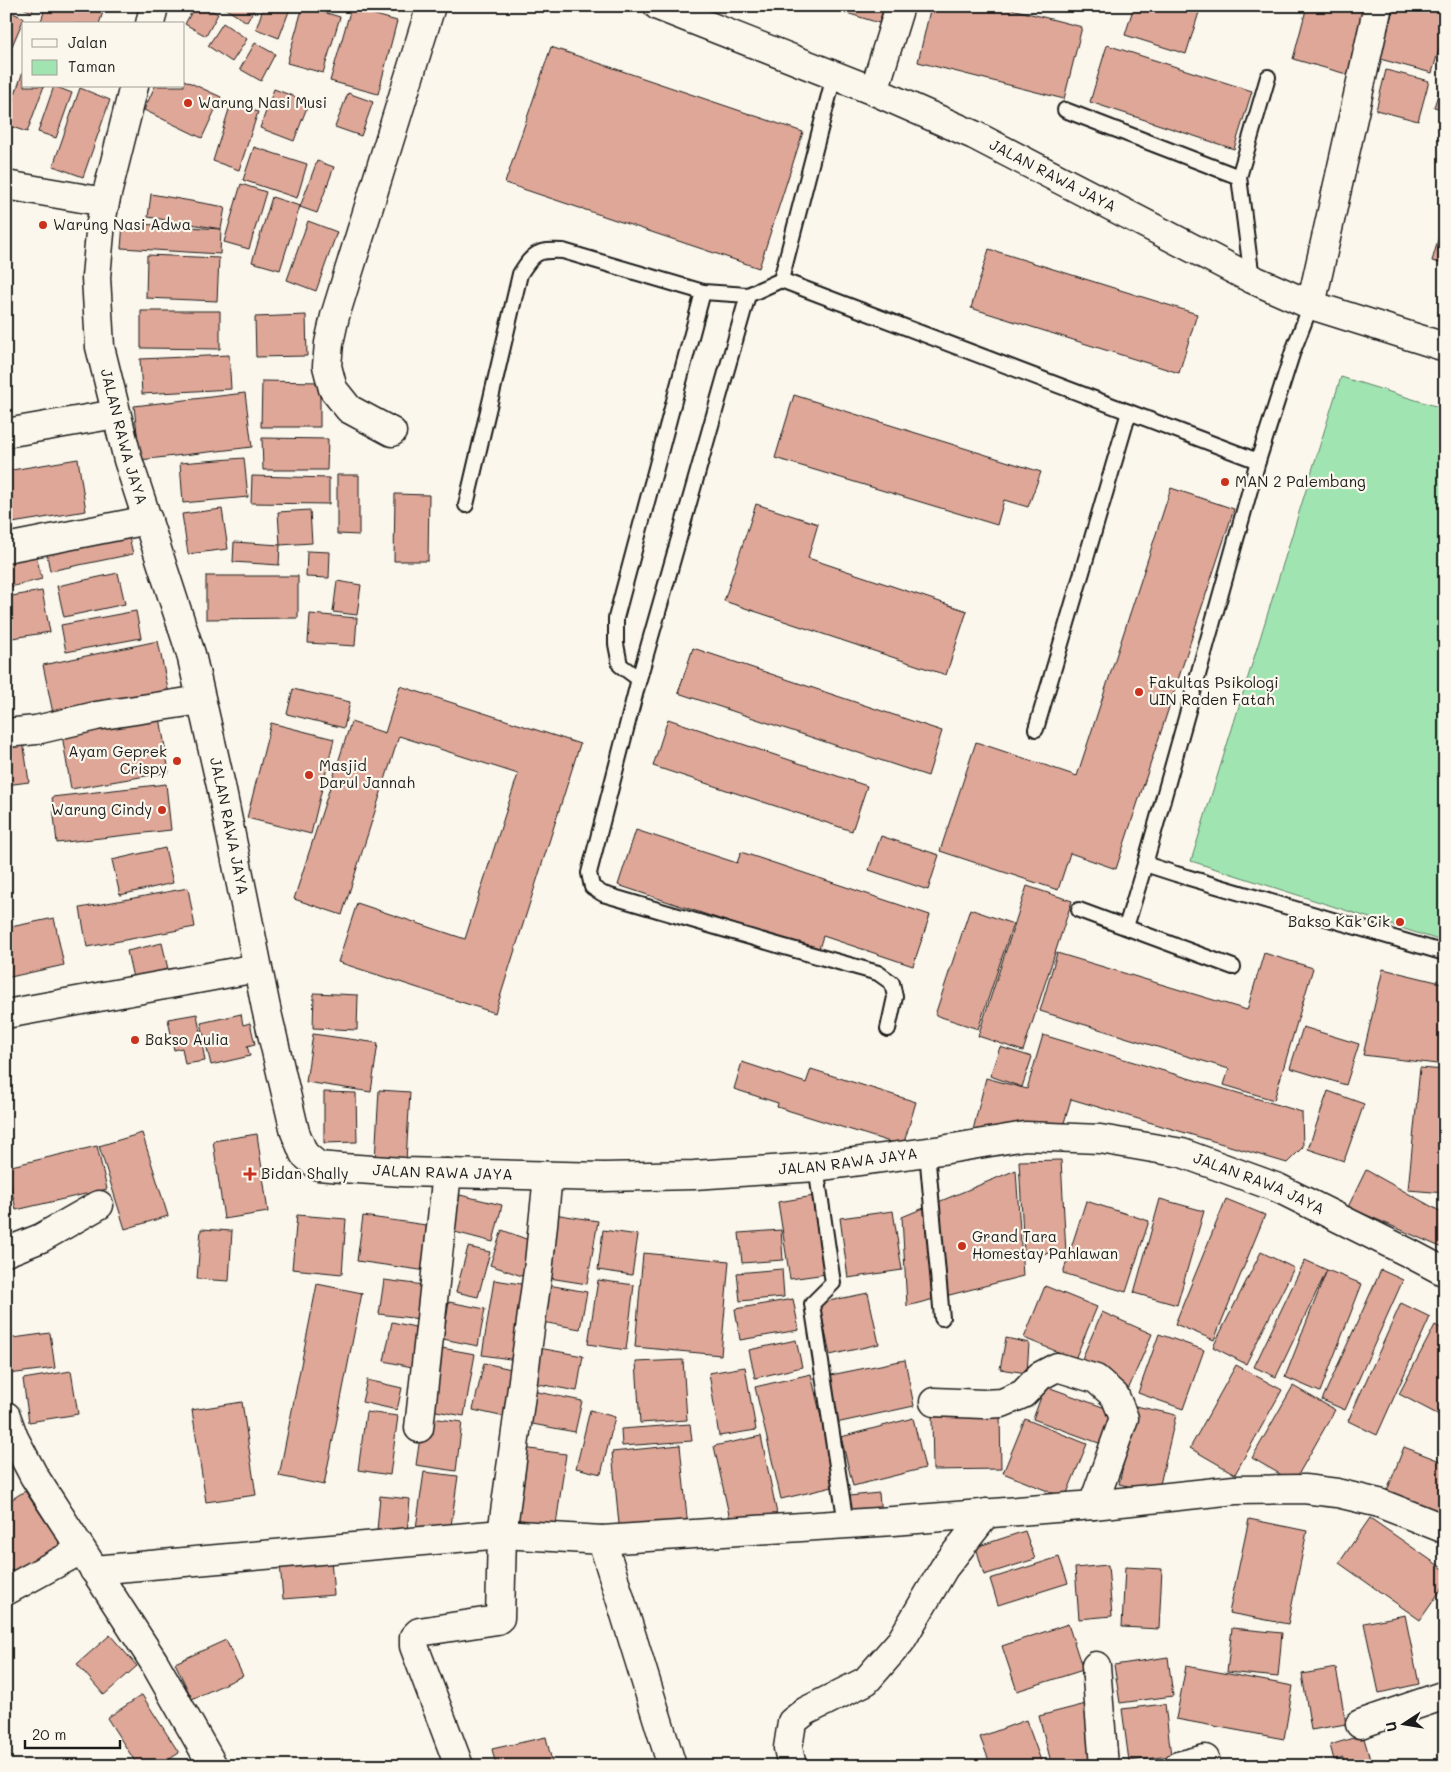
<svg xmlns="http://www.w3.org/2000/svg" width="1451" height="1772" viewBox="0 0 1451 1772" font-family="Mali,sans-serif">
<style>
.park{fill:#a0e5b1;stroke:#5e8066}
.building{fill:#dea797;stroke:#1c1c1c}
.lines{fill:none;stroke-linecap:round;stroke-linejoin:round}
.lane-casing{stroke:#1c1c1c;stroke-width:18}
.street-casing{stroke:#1c1c1c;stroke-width:31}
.lane{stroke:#fbf7ec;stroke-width:14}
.street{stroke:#fbf7ec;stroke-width:28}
.poi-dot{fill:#c8321e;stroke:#fbf7ec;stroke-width:2}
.labels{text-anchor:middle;stroke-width:4.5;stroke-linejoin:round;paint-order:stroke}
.poi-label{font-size:15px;fill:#1c1c1c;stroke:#fbf7ec;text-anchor:start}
.street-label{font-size:15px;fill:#1c1c1c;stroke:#fbf7ec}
</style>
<rect width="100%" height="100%" fill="#fbf7ec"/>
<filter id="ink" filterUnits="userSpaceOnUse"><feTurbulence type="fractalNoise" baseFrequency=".02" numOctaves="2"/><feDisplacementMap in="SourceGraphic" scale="10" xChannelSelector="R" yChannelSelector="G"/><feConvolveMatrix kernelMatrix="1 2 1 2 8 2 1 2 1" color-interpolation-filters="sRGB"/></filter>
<g filter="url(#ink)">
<!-- park -->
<path class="park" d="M1341,377L1445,409V942L1191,861Z"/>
<!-- building -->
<g class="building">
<path d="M19,6H34L32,12Z"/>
<path d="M46,6H105L99,24H40Z"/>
<path d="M195,6H203L218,14L206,36L185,24Z"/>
<path d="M221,6H256L247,22Z"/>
<path d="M264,6H291L279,38L256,29Z"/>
<path d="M303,6L340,17L323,73L287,63Z"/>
<path d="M824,6H884L879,23Z"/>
<path d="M931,6H1000L1082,27L1064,99L918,62Z"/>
<path d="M1134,6H1201L1186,54L1125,35Z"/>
<path d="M1307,6H1369L1350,75L1293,59Z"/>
<path d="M1394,6H1445V29L1432,73L1380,59Z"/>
<path d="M351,8L397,21L378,94L330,81Z"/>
<path d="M6,10L24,18L6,60Z"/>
<path d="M223,23L247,39L232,62L208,46Z"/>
<path d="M255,43L275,54L261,81L240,69Z"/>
<path d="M1107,45L1252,91L1234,149L1090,102Z"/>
<path d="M551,47L803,132L759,268L505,183Z"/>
<path d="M24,69V86H44L27,132L6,125V119Z"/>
<path d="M1386,70L1429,81L1418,121L1376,110Z"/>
<path d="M1445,73V110L1434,107Z"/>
<path d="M184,80L221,97L202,138L144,110L155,86H184Z"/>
<path d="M54,86L72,93L56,138L38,132Z"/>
<path d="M80,88L110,100L83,177L53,166Z"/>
<path d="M274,89L309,102L294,141L260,128Z"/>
<path d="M348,93L373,102L361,136L335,127Z"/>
<path d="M231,103L258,112L239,170L213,161Z"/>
<path d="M254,147L307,164L297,198L243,180Z"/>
<path d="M317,161L334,167L317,213L300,207Z"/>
<path d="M241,184L266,192L249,249L224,242Z"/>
<path d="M151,194L225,207L221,229L148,217Z"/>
<path d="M272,197L300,206L280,270L252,262Z"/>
<path d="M1445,216V264L1432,261Z"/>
<path d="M308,221L337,232L316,291L287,280Z"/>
<path d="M123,223L221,229L220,254L121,248Z"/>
<path d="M989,249L1197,314L1179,373L971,308Z"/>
<path d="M147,255L219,258L217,301L146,298Z"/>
<path d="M141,311H220V349L141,348Z"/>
<path d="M306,315L307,356L256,357L255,317Z"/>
<path d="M229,355L231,389L142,394L140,359Z"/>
<path d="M262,381L320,382V427H261Z"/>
<path d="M245,393L252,447L140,460L134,406Z"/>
<path d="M794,395L1041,472L1028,507L1004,500L997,525L775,458Z"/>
<path d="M262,438L328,439L327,470H263Z"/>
<path d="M244,458L248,497L183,503L180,463Z"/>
<path d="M78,459L86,511L6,524V471Z"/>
<path d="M337,475H359V535L337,534Z"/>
<path d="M252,476L329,478V504L251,503Z"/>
<path d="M1171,488L1234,509L1116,869L1070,853L1058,890L940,851L976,742L1077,776Z"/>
<path d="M395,494L429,495L428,561H394Z"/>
<path d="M756,504L818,524L808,558L967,611L946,675L724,601Z"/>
<path d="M222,509L228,549L188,554L182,514Z"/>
<path d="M310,510L312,543L280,545L278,512Z"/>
<path d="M127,528L133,554L50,571L45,545Z"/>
<path d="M234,542L280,545L279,565L233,562Z"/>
<path d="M33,544L42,579L6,588V551Z"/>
<path d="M307,551L330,552L329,578L306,577Z"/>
<path d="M118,573L125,604L64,617L57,586Z"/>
<path d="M206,576H298V618L206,619Z"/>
<path d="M337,581L361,585L357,615L333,612Z"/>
<path d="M42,591L50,632L6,639V597Z"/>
<path d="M136,611L141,638L66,652L61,625Z"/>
<path d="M310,614L357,618L355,646L308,643Z"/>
<path d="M158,641L169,694L54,718L43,665Z"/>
<path d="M693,648L942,731L928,776L678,693Z"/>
<path d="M400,686L580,744L495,1013L338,962L357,903L465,939L518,774L399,736L342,915L294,899L351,722L385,733Z"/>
<path d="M293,689L350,702L344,728L287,714Z"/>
<path d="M159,711L169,772L71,789L61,729Z"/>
<path d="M668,719L867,786L852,831L653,766Z"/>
<path d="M271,723L334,739L311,834L247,818Z"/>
<path d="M22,734L29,782L6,785V736Z"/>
<path d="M166,784L171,830L57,843L52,797Z"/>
<path d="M636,830L737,863L741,852L930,915L913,966L823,936L818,952L618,885Z"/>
<path d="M881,836L939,855L928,890L869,870Z"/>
<path d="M165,848L173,883L120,895L112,860Z"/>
<path d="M1027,886L1072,901L1023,1051L978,1036Z"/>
<path d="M188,888L195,927L87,947L80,908Z"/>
<path d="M970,909L1013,924L978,1029L935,1015Z"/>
<path d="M54,918L64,965L6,978V928Z"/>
<path d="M162,943L168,969L133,978L127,951Z"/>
<path d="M1057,953L1247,1010L1264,953L1313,968L1274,1100L1224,1085L1229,1069L1040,1011Z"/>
<path d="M1383,969L1445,984V1065L1363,1055Z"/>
<path d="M314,993L358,995L357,1030L313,1028Z"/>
<path d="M197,1014L205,1061L185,1064L182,1048L174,1050L168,1019Z"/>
<path d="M241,1014L243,1025L250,1023L255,1044L247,1046L250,1056L211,1065L201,1023Z"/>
<path d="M1303,1027L1359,1044L1346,1085L1290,1068Z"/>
<path d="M313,1034L378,1043L371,1092L306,1082Z"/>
<path d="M1043,1035L1302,1112L1303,1147L1287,1163L1071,1099L1061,1133L971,1138L986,1078L1027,1089Z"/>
<path d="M1000,1047L1032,1057L1022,1087L990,1076Z"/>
<path d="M742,1062L806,1083L811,1069L916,1102L903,1146L777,1107L778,1103L734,1089Z"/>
<path d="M1420,1068L1445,1070V1193L1408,1190Z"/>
<path d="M379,1090L410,1092L406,1161L375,1160Z"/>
<path d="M1328,1091L1364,1104L1344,1161L1308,1149Z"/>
<path d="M324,1092L356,1093L357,1142L324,1143Z"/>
<path d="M142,1133L168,1216L125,1229L99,1146Z"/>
<path d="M257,1134L268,1212L224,1219L213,1141Z"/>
<path d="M97,1146L107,1189L16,1210L7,1167Z"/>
<path d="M1061,1160L1066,1253L1024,1254L1019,1161Z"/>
<path d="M1016,1170L1023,1276L907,1306L902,1217Z"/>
<path d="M1366,1170L1445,1214V1249L1348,1207Z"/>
<path d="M460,1195L502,1205L493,1242L451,1231Z"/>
<path d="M814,1196L826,1274L790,1279L778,1202Z"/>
<path d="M1160,1199L1204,1211L1177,1305L1134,1293Z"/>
<path d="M1226,1199L1265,1215L1214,1340L1175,1324Z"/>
<path d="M1086,1201L1149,1221L1126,1292L1063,1273Z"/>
<path d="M893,1211L902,1270L848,1278L840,1218Z"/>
<path d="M554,1214L598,1221L587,1284L543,1277Z"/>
<path d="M297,1215L346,1219L342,1274L292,1269Z"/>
<path d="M363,1216L433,1226L427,1271L357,1261Z"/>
<path d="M201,1229L232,1231L229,1281L197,1279Z"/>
<path d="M502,1230L534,1242L522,1276L490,1265Z"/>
<path d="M603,1230L638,1235L632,1275L598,1270Z"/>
<path d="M781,1230L783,1260L742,1263L739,1233Z"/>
<path d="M468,1247L490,1252L478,1297L456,1292Z"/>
<path d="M1261,1252L1294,1268L1246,1364L1213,1347Z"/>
<path d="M643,1253L729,1261L721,1355L635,1347Z"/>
<path d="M1305,1260L1327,1270L1276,1377L1254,1367Z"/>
<path d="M782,1269L784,1297L740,1301L737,1273Z"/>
<path d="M1327,1270L1362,1284L1320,1392L1285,1377Z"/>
<path d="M1381,1270L1403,1280L1345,1410L1322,1400Z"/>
<path d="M384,1280L424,1285L420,1319L379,1314Z"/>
<path d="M494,1280L528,1285L517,1360L482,1355Z"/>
<path d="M598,1280L634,1285L626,1350L588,1344Z"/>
<path d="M317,1284L362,1293L324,1485L279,1476Z"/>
<path d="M543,1284L587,1292L580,1329L537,1321Z"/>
<path d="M1045,1286L1097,1307L1075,1359L1024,1338Z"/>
<path d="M868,1293L879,1344L830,1355L819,1303Z"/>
<path d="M793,1299L799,1330L740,1340L735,1309Z"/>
<path d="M449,1302L485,1309L478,1346L443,1339Z"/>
<path d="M1401,1303L1430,1317L1377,1435L1348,1421Z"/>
<path d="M1102,1312L1152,1334L1128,1390L1078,1368Z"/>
<path d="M392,1322L429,1330L421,1369L384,1361Z"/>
<path d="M1435,1325L1445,1330V1404L1439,1415L1399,1394Z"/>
<path d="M50,1333L55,1368L9,1374L6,1339Z"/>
<path d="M1159,1334L1204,1350L1183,1409L1138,1393Z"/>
<path d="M1006,1338L1029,1343L1027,1373L1000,1369Z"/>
<path d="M796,1340L802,1367L755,1378L749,1350Z"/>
<path d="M436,1347L475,1354L464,1416L425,1409Z"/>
<path d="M539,1348L583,1356L577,1391L533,1383Z"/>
<path d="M683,1360L687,1420L640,1423L636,1362Z"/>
<path d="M905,1360L914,1406L836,1423L826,1376Z"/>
<path d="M484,1363L516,1370L505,1417L473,1410Z"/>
<path d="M1236,1365L1282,1390L1235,1474L1190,1448Z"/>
<path d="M745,1367L756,1430L719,1436L709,1373Z"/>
<path d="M71,1371L78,1414L29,1422L23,1379Z"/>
<path d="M811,1374L837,1486L781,1499L755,1387Z"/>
<path d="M367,1380L402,1388L397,1410L362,1402Z"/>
<path d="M1045,1386L1119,1413L1107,1446L1033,1419Z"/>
<path d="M1293,1386L1335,1410L1294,1482L1252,1458Z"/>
<path d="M533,1391L582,1401L575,1432L527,1423Z"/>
<path d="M242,1402L256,1495L206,1502L192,1410Z"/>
<path d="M1136,1406L1176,1415L1158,1493L1119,1484Z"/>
<path d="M590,1410L615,1417L601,1474L576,1468Z"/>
<path d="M366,1412L398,1416L390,1475L358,1470Z"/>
<path d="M1000,1415L1001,1469L933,1470L932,1417Z"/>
<path d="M423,1417L462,1422L456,1471L416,1465Z"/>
<path d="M913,1418L925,1468L853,1486L841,1437Z"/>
<path d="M1025,1419L1087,1444L1065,1498L1003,1473Z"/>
<path d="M690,1424L692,1441L622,1446L621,1429Z"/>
<path d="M761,1436L777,1514L731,1524L714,1446Z"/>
<path d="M680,1445L688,1528L620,1534L612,1452Z"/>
<path d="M1404,1447L1445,1463V1515L1387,1491Z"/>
<path d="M523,1448L566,1454L556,1525L513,1519Z"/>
<path d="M424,1472L458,1476L450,1533L416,1528Z"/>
<path d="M25,1491L66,1552L20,1583L6,1564V1503Z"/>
<path d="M879,1493L881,1516L852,1520L849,1496Z"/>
<path d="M380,1496L410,1499L407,1533L377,1531Z"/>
<path d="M1370,1518L1445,1570V1584L1420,1620L1339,1563Z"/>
<path d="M1249,1519L1307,1531L1288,1624L1229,1613Z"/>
<path d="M1025,1531L1035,1559L984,1575L976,1547Z"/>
<path d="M1059,1557L1068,1583L998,1605L990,1579Z"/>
<path d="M331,1559L334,1595L283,1599L280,1563Z"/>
<path d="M1108,1565L1112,1616L1079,1619L1075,1568Z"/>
<path d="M1125,1567L1162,1569L1159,1629L1122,1627Z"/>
<path d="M1405,1615L1419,1684L1379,1693L1364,1623Z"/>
<path d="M1068,1624L1083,1670L1017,1691L1002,1646Z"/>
<path d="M1232,1628L1282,1633L1278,1677L1227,1672Z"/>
<path d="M110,1635L137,1666L104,1695L77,1664Z"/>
<path d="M226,1640L243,1676L192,1699L175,1663Z"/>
<path d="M1168,1657L1173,1696L1120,1703L1114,1665Z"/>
<path d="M1186,1666L1293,1686L1284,1739L1176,1719Z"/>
<path d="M1336,1668L1346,1724L1311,1730L1302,1674Z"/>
<path d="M142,1695L179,1753L159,1766H138L107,1718Z"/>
<path d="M1086,1704L1102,1766H1052L1039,1716Z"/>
<path d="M1165,1704L1171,1756L1129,1761L1122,1709Z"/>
<path d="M1026,1720L1043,1766H991L980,1737Z"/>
<path d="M1363,1735L1372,1766H1346L1343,1757L1334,1760L1330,1745Z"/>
<path d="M546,1737L553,1766H496L492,1749Z"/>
</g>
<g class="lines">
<defs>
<g id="lane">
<path d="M1065,110L1239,177"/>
<path d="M1252,279L1239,177L1268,77"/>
<path d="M781,280L834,76"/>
<path d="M748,295L639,679L589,873L592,887L603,894L781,946L878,973L892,983L895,997L888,1029"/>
<path d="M1311,305L1293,351L1258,461L1145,864L1176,874L1445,953"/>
<path d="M466,505L520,274C534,252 537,250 563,251L703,292L748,295L781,280L1258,461"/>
<path d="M639,679L620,665L616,644V618L703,292"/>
<path d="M1036,729L1129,412"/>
<path d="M1079,910L1233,967"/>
<path d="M1126,927L1145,864"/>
<path d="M927,1152L942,1318"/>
<path d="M816,1167L833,1283L812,1304L846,1524"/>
</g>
<g id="street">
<path id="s1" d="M658,6L874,91L974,135L1252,279L1311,305L1445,347"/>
<path d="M150,24L154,6"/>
<path id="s2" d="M134,86L105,202L101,222L96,277L100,347L128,460L191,654L221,786L266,1008L295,1132L304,1154L318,1166L342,1168L403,1172L604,1177L694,1175L816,1167L942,1150L1025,1136L1100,1139L1182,1153L1278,1188L1411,1254L1445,1272"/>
<path d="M874,91L900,6"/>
<path d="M6,185L105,202"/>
<path d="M1311,305L1378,6"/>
<path d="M392,432L349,409L333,389L327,366L329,343L335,316L431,6"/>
<path d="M6,433L116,414"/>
<path d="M6,548L148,520"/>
<path d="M6,733L36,730L96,716L201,700"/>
<path d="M6,1014L257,968"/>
<path d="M6,1252L41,1238L99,1205"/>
<path d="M934,1402L983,1404L1002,1403L1023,1394L1040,1376L1057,1367L1096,1379L1115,1396L1124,1418L1093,1505"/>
<path d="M6,1416L14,1438L34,1476L154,1662L213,1766"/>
<path d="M419,1428L447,1173"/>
<path d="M602,1540L672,1766"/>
<path d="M94,1570L502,1534L602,1540L893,1521L1093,1505L1235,1490L1304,1489L1337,1493L1379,1503L1445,1529"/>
<path d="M6,1591L81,1550"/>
<path d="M1096,1666L1104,1766"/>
<path d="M1360,1724L1445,1695"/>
<path d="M459,1766L414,1646V1637L419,1632L497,1620L500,1618L502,1534L539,1263L548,1176"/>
<path d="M792,1766L788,1748L792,1722L806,1711L866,1681L901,1641L944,1568L987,1513"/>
<path d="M1178,1766L1205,1759"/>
</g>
</defs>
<!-- lane casing -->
<use href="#lane" class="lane-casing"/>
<!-- street casing -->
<use href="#street" class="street-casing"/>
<!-- lane -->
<use href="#lane" class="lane"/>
<!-- street -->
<use href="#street" class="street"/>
</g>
</g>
<!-- markers -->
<g class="poi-dot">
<circle cx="188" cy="103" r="5"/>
<circle cx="43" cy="225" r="5"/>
<circle cx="1225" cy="482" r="5"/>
<circle cx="1139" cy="692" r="5"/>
<circle cx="177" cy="761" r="5"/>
<circle cx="309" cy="775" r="5"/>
<circle cx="162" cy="810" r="5"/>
<circle cx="1400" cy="922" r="5"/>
<circle cx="135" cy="1040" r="5"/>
<path d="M247.5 1166.5h5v5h5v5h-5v5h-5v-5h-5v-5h5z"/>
<circle cx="962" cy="1246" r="5"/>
</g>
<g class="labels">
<!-- poi labels -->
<g class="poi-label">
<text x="198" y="108">Warung Nasi Musi</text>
<text x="53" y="230">Warung Nasi Adwa</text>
<text x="1235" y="487">MAN 2 Palembang</text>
<text x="1149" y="688">Fakultas Psikologi<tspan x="1149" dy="17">UIN Raden Fatah</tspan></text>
<text x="167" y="757" text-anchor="end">Ayam Geprek<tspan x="167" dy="17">Crispy</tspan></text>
<text x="319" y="771">Masjid<tspan x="319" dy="17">Darul Jannah</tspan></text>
<text x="152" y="815" text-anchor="end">Warung Cindy</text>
<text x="1390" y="927" text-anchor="end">Bakso Kak Cik</text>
<text x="145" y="1045">Bakso Aulia</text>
<text x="261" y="1179">Bidan Shally</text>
<text x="972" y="1242">Grand Tara<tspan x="972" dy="17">Homestay Pahlawan</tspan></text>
</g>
<!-- street labels -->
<g class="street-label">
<text dy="5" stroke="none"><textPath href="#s1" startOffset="430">JALAN RAWA JAYA</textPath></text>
<text dy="5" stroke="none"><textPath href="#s2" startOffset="358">JALAN RAWA JAYA</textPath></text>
<text dy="5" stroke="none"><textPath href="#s2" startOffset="762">JALAN RAWA JAYA</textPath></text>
<text dy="5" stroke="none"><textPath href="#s2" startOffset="1648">JALAN RAWA JAYA</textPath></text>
<text dy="5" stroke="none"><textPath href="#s2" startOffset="1242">JALAN RAWA JAYA</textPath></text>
<text dy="5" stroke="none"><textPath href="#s2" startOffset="2068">JALAN RAWA JAYA</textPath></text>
</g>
</g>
<!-- margin -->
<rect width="1451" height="1772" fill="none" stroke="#fbf7ec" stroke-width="25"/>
<rect x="12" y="12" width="1426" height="1747" fill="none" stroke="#1c1c1c" stroke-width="2" filter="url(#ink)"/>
<!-- legend -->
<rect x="22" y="22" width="162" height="65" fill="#fbf7ec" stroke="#a29f99"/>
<rect x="32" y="39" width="25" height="8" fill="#fbf7ec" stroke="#a29f99"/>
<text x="68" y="48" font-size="15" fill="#1c1c1c">Jalan</text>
<rect x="32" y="60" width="25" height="15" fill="#a0e5b1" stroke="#a29f99"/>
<text x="68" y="72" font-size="15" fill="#1c1c1c">Taman</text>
<!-- north arrow -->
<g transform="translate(1404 1724) rotate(258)" stroke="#fbf7ec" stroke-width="4" paint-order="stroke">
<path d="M0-4L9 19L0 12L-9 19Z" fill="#1c1c1c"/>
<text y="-8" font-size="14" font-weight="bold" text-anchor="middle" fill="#1c1c1c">U</text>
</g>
<!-- scale -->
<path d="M25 1740v8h95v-8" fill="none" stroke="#1c1c1c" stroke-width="2.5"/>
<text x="32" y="1740" font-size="15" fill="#1c1c1c" stroke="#fbf7ec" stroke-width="4" paint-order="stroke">20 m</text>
</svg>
